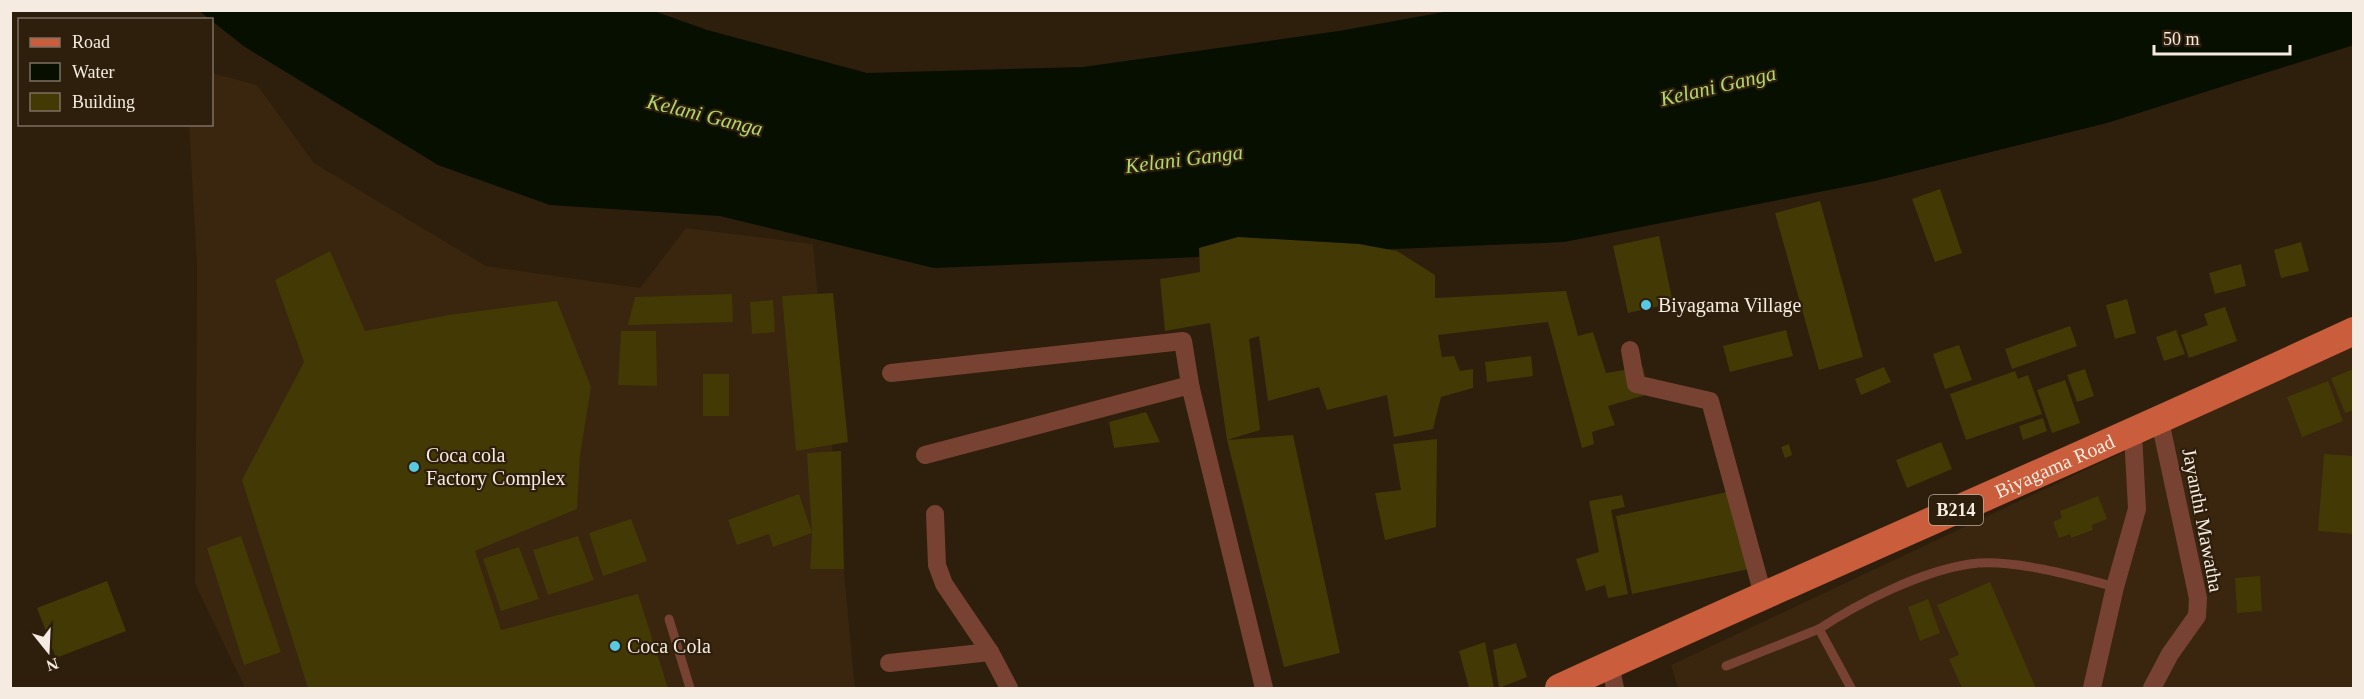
<svg xmlns="http://www.w3.org/2000/svg" width="2364" height="699" viewBox="0 0 2364 699" font-family="'Times New Roman',serif">
<style>
.built{fill:#3a250e}
.water{fill:#070f00}
.building{fill:#433905}
.lines{fill:none;stroke-linecap:round;stroke-linejoin:round}
.service{stroke:#774232;stroke-width:9}
.minor{stroke:#774232;stroke-width:18}
.primary{stroke:#ca5e3c;stroke-width:28}
.poi-dot{fill:#58c9e3;stroke:#2e1e0c;stroke-width:2}
.labels{text-anchor:middle;stroke-width:4.5;stroke-linejoin:round;paint-order:stroke}
.shield{fill:#2e1e0c;stroke:#baaea0;stroke-width:1.5}
.shield-label{font-size:18px;font-weight:bold;fill:#f6ebe0}
.poi-label{font-size:20px;fill:#f6ebe0;stroke:#2e1e0c;text-anchor:start}
.street-label{font-size:20px;fill:#f6ebe0;stroke:#2e1e0c}
.water-label{font-size:21px;font-style:italic;fill:#b0d96e;stroke:#2e1e0c}
</style>
<rect width="100%" height="100%" fill="#2e1e0c"/>
<!-- built -->
<g class="built">
<path d="M212,73L257,85L314,163L486,266L640,288L686,228L813,244L855,688H245L195,584L197,268L189,125L212,124Z"/>
<path d="M2353,344V688H1678L1671,665Z"/>
</g>
<!-- water -->
<path class="water" d="M1455,10H2353L2354,45L2107,123L1875,181L1564,242L934,268L720,216L550,205L438,165L245,47L199,11H654L707,30L867,73L1083,67L1339,31Z"/>
<!-- building -->
<g class="building">
<path d="M1940,189L1962,253L1935,262L1912,199Z"/>
<path d="M1820,201L1863,357L1819,370L1775,213Z"/>
<path d="M1659,236L1673,303L1628,313L1613,246Z"/>
<path d="M1238,237L1359,244L1397,251L1435,275V298L1566,291L1578,336L1593,332L1606,373L1643,367L1649,394L1608,406L1615,425L1592,432L1594,444L1582,448L1548,322L1438,335L1442,357L1454,356L1460,371L1473,369V388L1441,397L1433,429L1394,437L1387,395L1327,410L1319,387L1268,401L1259,336L1249,339L1260,430L1227,440L1210,323L1165,331L1160,279L1200,272L1199,248Z"/>
<path d="M2301,242L2309,271L2281,278L2274,250Z"/>
<path d="M330,251L365,331L449,315L557,301L591,387L580,455L577,509L475,551L501,630L638,594L668,688H308L242,480L304,362L275,280Z"/>
<path d="M2241,264L2246,286L2215,294L2209,273Z"/>
<path d="M833,293L848,442L796,451L782,296Z"/>
<path d="M732,294L733,322L628,325L635,297Z"/>
<path d="M2127,299L2136,333L2115,339L2106,305Z"/>
<path d="M773,300L775,332L752,334L750,302Z"/>
<path d="M2225,307L2237,341L2189,358L2181,335L2208,325L2204,314Z"/>
<path d="M2070,326L2077,346L2012,369L2005,349Z"/>
<path d="M1786,330L1793,356L1730,372L1723,346Z"/>
<path d="M2176,330L2185,354L2164,361L2156,337Z"/>
<path d="M621,331H656L657,386L618,385Z"/>
<path d="M1959,345L1972,380L1945,389L1933,354Z"/>
<path d="M1531,356L1533,376L1487,382L1485,362Z"/>
<path d="M1884,367L1891,382L1861,395L1855,379Z"/>
<path d="M2085,369L2094,396L2077,402L2067,375Z"/>
<path d="M2354,369V410L2345,413L2331,378Z"/>
<path d="M2015,371L2018,379L2028,375L2042,414L1966,440L1950,394Z"/>
<rect x="703" y="374" width="26" height="42"/>
<path d="M2065,380L2080,423L2052,433L2037,390Z"/>
<path d="M2328,381L2343,421L2302,437L2287,397Z"/>
<path d="M1146,412L1160,442L1114,448L1109,422Z"/>
<path d="M2043,418L2047,431L2023,440L2019,426Z"/>
<path d="M1293,435L1340,653L1284,667L1227,440Z"/>
<path d="M1437,439L1436,527L1385,540L1375,493L1401,490L1393,444Z"/>
<path d="M1941,442L1952,469L1907,488L1896,460Z"/>
<path d="M1789,444L1792,455L1785,458L1781,447Z"/>
<path d="M841,451L844,569H810L812,536L807,453Z"/>
<path d="M2324,454L2354,456V534L2318,531Z"/>
<path d="M1732,491L1749,569L1632,594L1616,516Z"/>
<path d="M799,494L812,533L773,547L769,534L737,545L728,520Z"/>
<path d="M1622,495L1625,507L1611,510L1628,594L1608,598L1605,585L1586,591L1576,559L1599,552L1589,501Z"/>
<path d="M2098,496L2107,519L2092,525L2093,530L2071,538L2070,534L2059,538L2053,522L2062,518L2060,511Z"/>
<path d="M631,519L647,561L603,576L589,533Z"/>
<path d="M241,536L281,652L244,665L207,548Z"/>
<path d="M578,536L594,580L548,595L533,550Z"/>
<path d="M519,547L539,599L501,611L483,559Z"/>
<path d="M2260,576L2262,611L2237,613L2235,578Z"/>
<path d="M107,581L126,631L56,658L37,608Z"/>
<path d="M1990,582L2036,688H1962L1949,659L1959,655L1937,605Z"/>
<path d="M1928,599L1940,633L1920,641L1908,607Z"/>
<path d="M1485,642L1494,688H1469L1459,651Z"/>
<path d="M1516,643L1527,677L1499,688L1493,650Z"/>
</g>
<g class="lines">
<!-- service -->
<g class="service">
<path d="M669,619L690,688"/>
<path d="M1726,666L1819,629"/>
<path d="M1851,688L1819,629C1860,602 1922,571 1970,564C2010,558 2075,576 2115,587"/>
</g>
<!-- minor -->
<g class="minor">
<path d="M1630,350L1636,384L1710,401L1763,595"/>
<path d="M891,373L1183,341L1191,390"/>
<path d="M925,455L1190,385L1264,688"/>
<path d="M935,514L937,565L944,584L990,652L1009,688"/>
<path d="M889,663L990,652"/>
<path d="M1610,665L1615,688"/>
<path d="M2092,688L2115,587L2137,509L2133,433"/>
<path d="M2152,688L2170,654L2197,616L2198,598L2160,421"/>
</g>
<!-- primary -->
<path class="primary" id="s1" d="M1559,688C1823,567 2090,453 2354,331"/>
</g>
<!-- markers -->
<g class="poi-dot">
<circle cx="1646" cy="305" r="6"/>
<circle cx="414" cy="467" r="6"/>
<circle cx="615" cy="646" r="6"/>
</g>
<g class="labels">
<!-- shield labels -->
<rect class="shield" x="1929" y="495" width="54" height="30" rx="4.5"/>
<g class="shield-label">
<text x="1956" y="516">B214</text>
</g>
<!-- poi labels -->
<g class="poi-label">
<text x="1658" y="312">Biyagama Village</text>
<text x="426" y="462">Coca cola<tspan x="426" dy="23">Factory Complex</tspan></text>
<text x="627" y="653">Coca Cola</text>
</g>
<!-- street labels -->
<g class="street-label">
<text dy="7" stroke="none"><textPath href="#s1" startOffset="543">Biyagama Road</textPath></text>
<text transform="translate(2203 520) rotate(79)" y="7">Jayanthi Mawatha</text>
</g>
<!-- water labels -->
<g class="water-label">
<text transform="translate(1718 86) rotate(-13)" y="7">Kelani Ganga</text>
<text transform="translate(705 115) rotate(14)" y="7">Kelani Ganga</text>
<text transform="translate(1184 159) rotate(-7)" y="7">Kelani Ganga</text>
</g>
</g>
<!-- border -->
<rect width="2364" height="699" fill="none" stroke="#f6ebe0" stroke-width="24"/>
<!-- legend -->
<rect x="18" y="18" width="195" height="108" fill="#2e1e0c" stroke="#7e7061" stroke-width="1.5"/>
<rect x="30" y="38" width="30" height="9" fill="#ca5e3c" stroke="#7e7061" stroke-width="1.5"/>
<text x="72" y="48" font-size="18" fill="#f6ebe0">Road</text>
<rect x="30" y="63" width="30" height="18" fill="#070f00" stroke="#7e7061" stroke-width="1.5"/>
<text x="72" y="78" font-size="18" fill="#f6ebe0">Water</text>
<rect x="30" y="93" width="30" height="18" fill="#433905" stroke="#7e7061" stroke-width="1.5"/>
<text x="72" y="108" font-size="18" fill="#f6ebe0">Building</text>
<!-- north arrow -->
<g transform="translate(48 651) rotate(162)" stroke="#2e1e0c" stroke-width="4.5" paint-order="stroke">
<path d="M0-4.5L10 22L0 15L-10 22Z" fill="#f6ebe0"/>
<text y="-9" font-size="16" font-weight="bold" text-anchor="middle" fill="#f6ebe0">N</text>
</g>
<!-- scale -->
<path d="M2154 45v9h136v-9" fill="none" stroke="#f6ebe0" stroke-width="3"/>
<text x="2163" y="45" font-size="18" fill="#f6ebe0" stroke="#2e1e0c" stroke-width="4.5" paint-order="stroke">50 m</text>
</svg>
